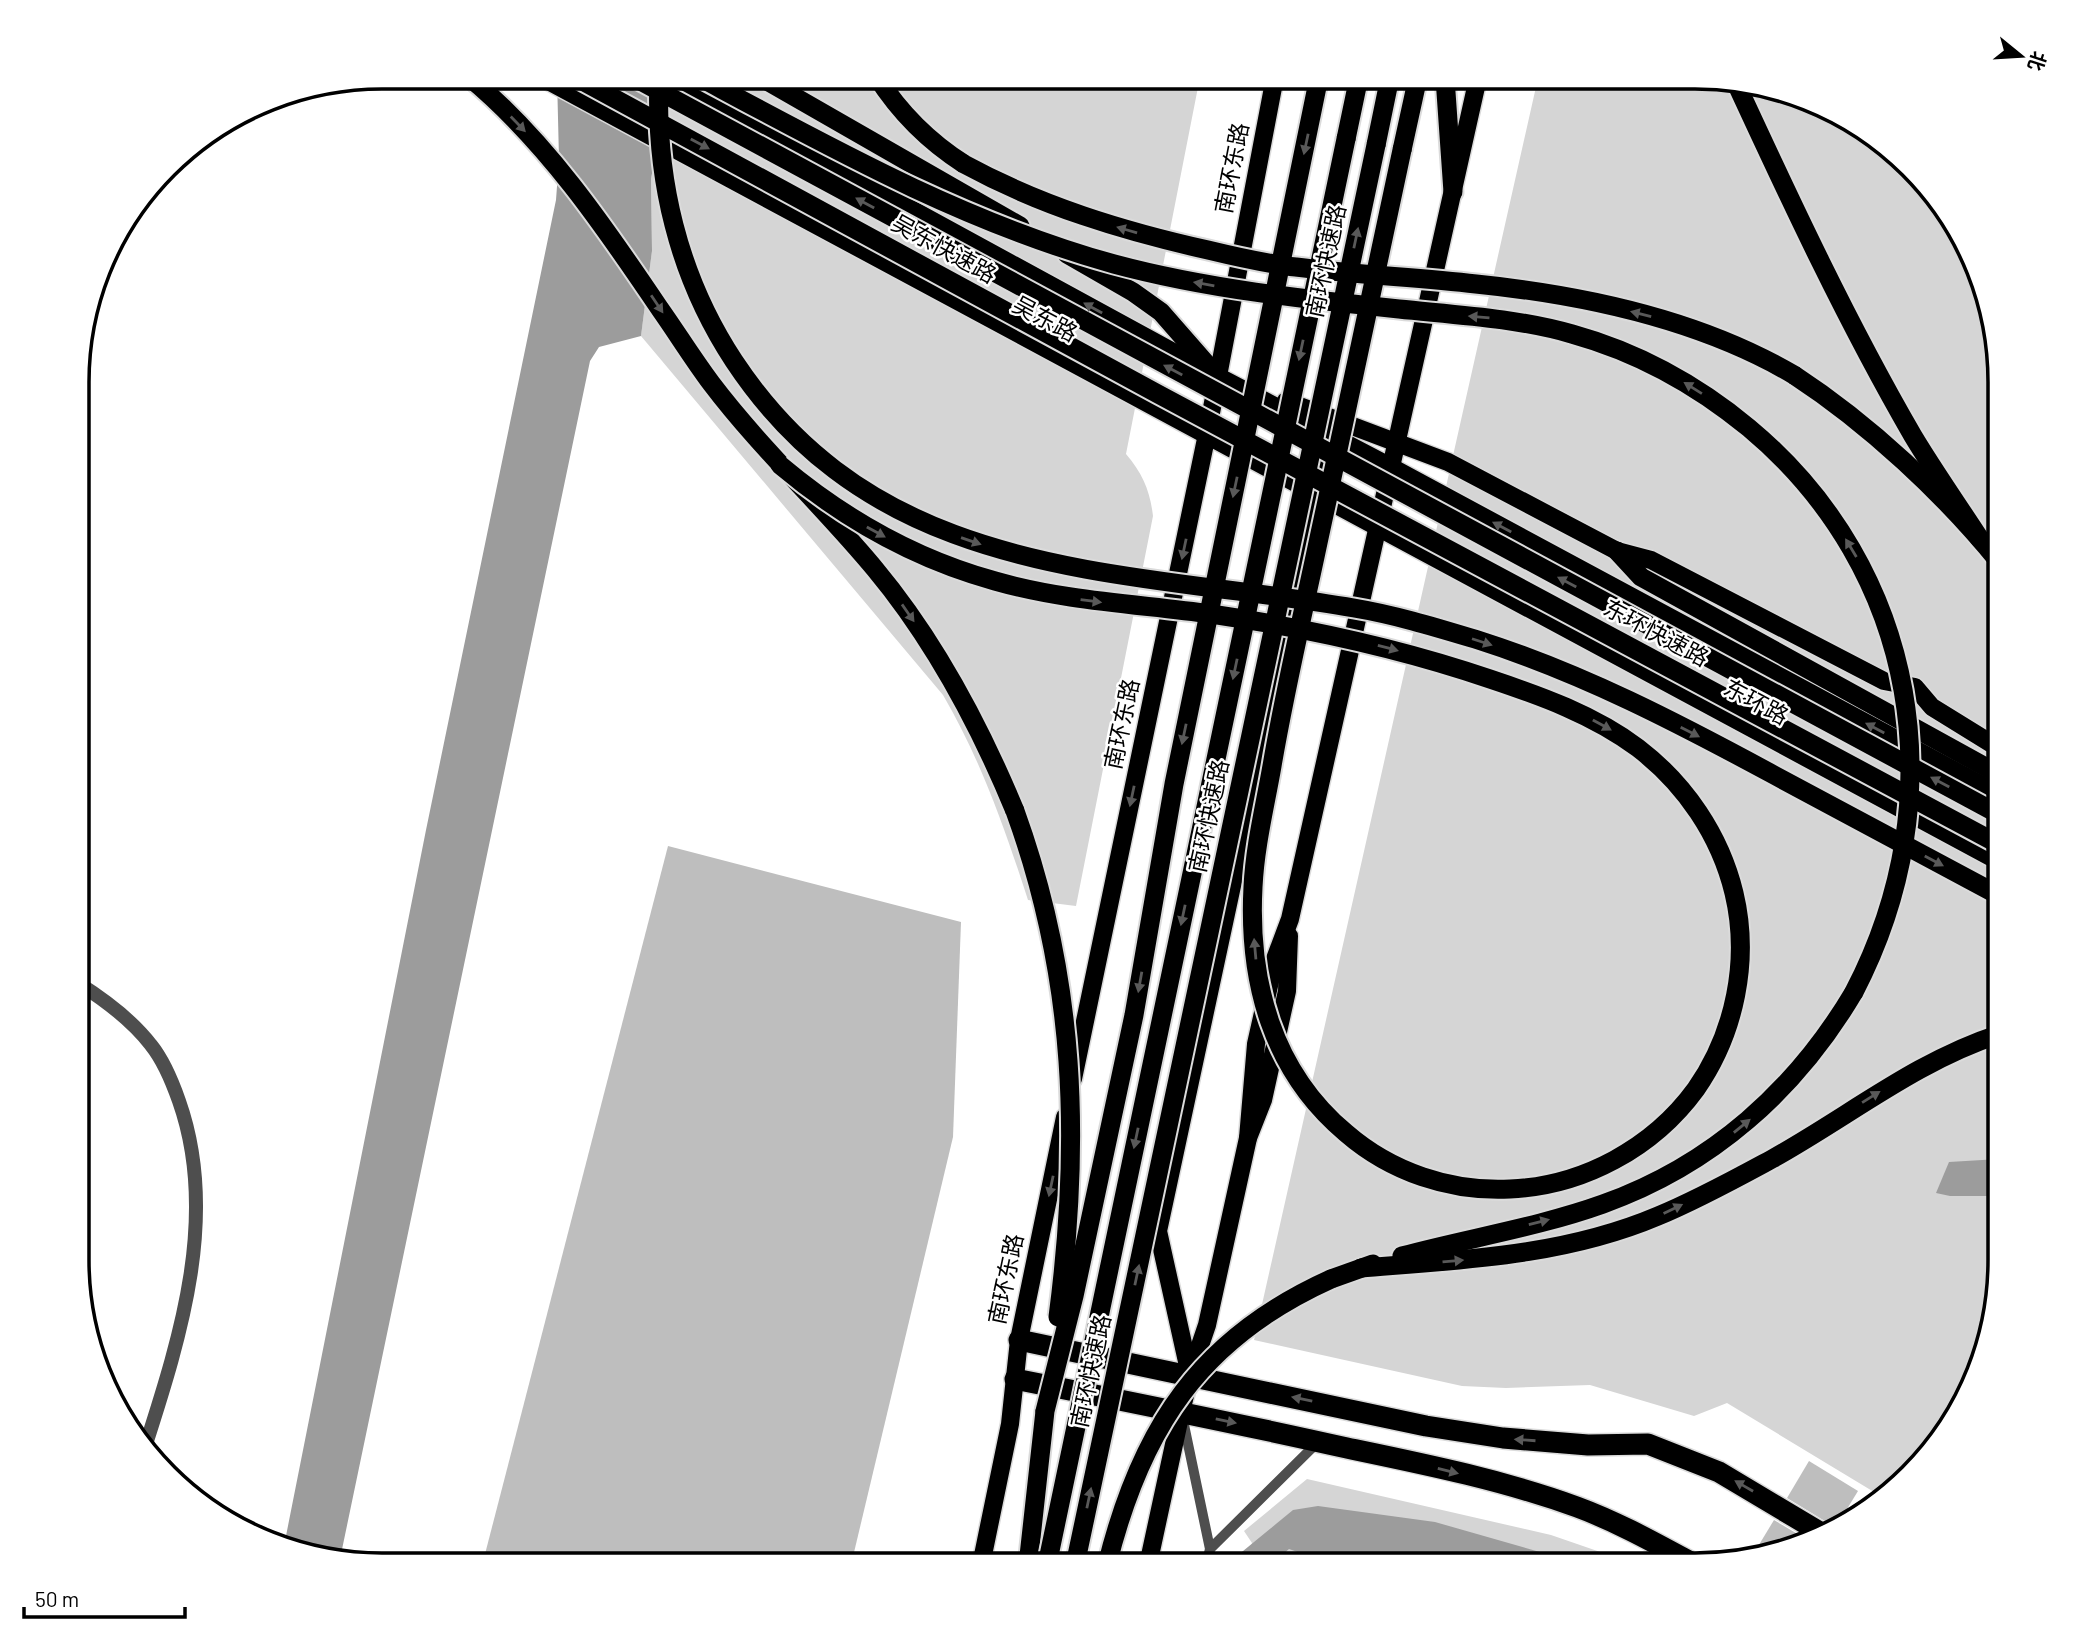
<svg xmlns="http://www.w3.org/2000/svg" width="2077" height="1642" viewBox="0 0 2077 1642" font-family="Barlow,'Noto Sans SC',sans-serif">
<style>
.green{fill:#d5d5d5}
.water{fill:#9c9c9c}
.building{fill:#bebebe}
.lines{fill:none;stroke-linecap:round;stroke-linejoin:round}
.primary-casing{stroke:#dbdbdb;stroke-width:21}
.trunk-casing{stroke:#dbdbdb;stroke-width:23}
.motorway-casing{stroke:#dbdbdb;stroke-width:24}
.service{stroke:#4e4e4e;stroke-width:10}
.minor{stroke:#4e4e4e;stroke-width:14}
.primary{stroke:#000;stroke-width:18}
.trunk{stroke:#000;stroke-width:19}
.motorway{stroke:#000;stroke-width:21}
.trunk-bridge-casing{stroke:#dbdbdb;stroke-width:23;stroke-linecap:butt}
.trunk-bridge{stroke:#000;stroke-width:19}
.oneway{fill:#595959}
.labels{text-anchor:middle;stroke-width:5;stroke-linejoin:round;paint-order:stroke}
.street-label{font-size:23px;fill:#000;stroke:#fff}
.rim{fill:none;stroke:#000;stroke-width:3.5}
</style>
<rect width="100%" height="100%" fill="#fff"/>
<!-- green -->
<g class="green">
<path d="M670,77H1200L1126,454C1143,474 1150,491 1153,516L1076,906L1028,900C1005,829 981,760 943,695L641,336L652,251L651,179Z"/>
<path d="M1538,78H1715L1812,100L1896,153L1969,247L2000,382L1999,1280L1977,1377L1924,1461L1870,1500L1874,1492L1727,1403L1694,1416L1590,1385L1506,1388L1462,1386L1254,1340Z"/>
<path d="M1307,1479L1551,1535L1638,1565H1246L1252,1543L1244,1531Z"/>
</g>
<!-- water -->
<g class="water">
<path d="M557,77H670L651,179L652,251L641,336L599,347L590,361L340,1559L284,1546L426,830L556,200L559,159Z"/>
<path d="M1999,1159V1196H1950L1936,1193L1949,1162Z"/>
<path d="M1318,1506L1435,1522L1585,1565H1321L1309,1556L1289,1549L1270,1565H1226L1293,1510Z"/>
</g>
<!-- building -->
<g class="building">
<path d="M668,846L961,922L953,1137L851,1565L512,1564L484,1558Z"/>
<path d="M1809,1461L1858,1491L1839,1522L1833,1526L1787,1498Z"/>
<path d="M1774,1520L1811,1542L1754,1553Z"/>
</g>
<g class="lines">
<defs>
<g id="primary">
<path d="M541,77L2000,862"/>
<path d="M669,77L1217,376L1391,467L2000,795"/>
<path d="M1286,401L1448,462L1617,551L1651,560L1884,681L1915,687L1932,707L2000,749"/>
<path d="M1073,1079L1207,434L1275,77"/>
<path d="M1248,1138L1256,1044L1275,959L1290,919L1478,78"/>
<path d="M1190,1375L1158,1231L1328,438"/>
<path d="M981,1565L1010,1424L1019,1340L1065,1117"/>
<path d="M1148,1565L1181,1412L1190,1375L1207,1325L1248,1138L1263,1100L1287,991L1289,936"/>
</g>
<g id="trunk">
<path d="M469,77C546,141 604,226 660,309C677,333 693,359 711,383C761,449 822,505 875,569C935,641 979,724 1015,811"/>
<path d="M760,77L1020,226"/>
<path d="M877,77C900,113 928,141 964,164"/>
<path d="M1445,78L1453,192"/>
<path d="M1736,83C1791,202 1847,322 1913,436C1934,471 1958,505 1980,539"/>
<path d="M1346,139L1359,77"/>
<path d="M1376,145L1390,77"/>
<path d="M1402,150L1418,77"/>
<path d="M1067,254L1133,292L1161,312L1217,376"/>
<path d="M1794,375C1869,424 1944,494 2000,563"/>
<path d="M1617,551L1641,577L2000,775"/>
<path d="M1402,1256C1469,1238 1539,1227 1603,1204C1712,1165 1796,1090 1854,992"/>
<path d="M1361,1268C1461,1260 1564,1256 1658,1216C1697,1200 1735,1179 1772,1159C1848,1117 1916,1061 2000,1034"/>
<path d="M1331,1279L1373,1264"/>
<path d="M1028,1565L1045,1411"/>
</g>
<g id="motorway">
<path d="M1019,1340L1426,1426L1503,1438L1588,1445L1648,1444L1719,1472L1823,1534"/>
<path d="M1015,1379C1126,1401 1236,1423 1347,1448C1424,1464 1503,1480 1577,1507C1618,1522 1657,1544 1696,1565"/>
</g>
</defs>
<!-- primary casing -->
<use href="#primary" class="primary-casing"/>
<!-- trunk casing -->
<use href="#trunk" class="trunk-casing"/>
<!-- motorway casing -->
<use href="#motorway" class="motorway-casing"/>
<!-- service -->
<g class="service">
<path d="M1183,1420L1210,1549L1206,1565"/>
<path d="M1210,1549L1318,1442"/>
</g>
<!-- minor -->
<path class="minor" d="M78,983C105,1000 131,1019 151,1045C164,1061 172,1081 179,1101C219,1214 181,1335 146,1444"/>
<!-- primary -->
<use href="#primary" class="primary"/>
<!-- trunk -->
<use href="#trunk" class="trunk"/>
<!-- motorway -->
<use href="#motorway" class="motorway"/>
<defs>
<g id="trunk-bridge">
<path d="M575,77L1158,394L2000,845"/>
<path d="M633,77L2000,815"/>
<path d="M659,77C655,178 678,276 734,361C881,583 1122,568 1354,608C1396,615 1438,628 1478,640C1582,673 1678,723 1774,775C1849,815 1924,856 2000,896"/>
<path d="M699,77C833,149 966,223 1114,264C1207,289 1303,299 1399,309C1457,315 1516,318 1572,334C1637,352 1697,385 1749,428C1919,570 1955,798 1854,992"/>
<path d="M964,164C1041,206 1123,231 1208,250C1237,257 1267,264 1296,267C1356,275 1416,277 1476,284C1585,295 1699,319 1794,375"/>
<path d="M780,465C843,518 915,559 995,581C1065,601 1138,604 1211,614C1306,628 1399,648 1490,679C1541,696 1594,715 1638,748C1685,784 1720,835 1734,893C1750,960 1735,1033 1696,1089C1653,1148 1583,1186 1510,1189C1450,1192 1391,1172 1346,1133C1272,1071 1248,981 1253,887C1255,846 1265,806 1272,766C1285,689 1303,614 1319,538C1347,409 1374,280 1402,150"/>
<path d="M1015,811C1076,979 1081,1141 1058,1317"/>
<path d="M1045,1411L1074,1296L1134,1015L1174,784L1319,77"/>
<path d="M1047,1565L1346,139"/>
<path d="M1075,1565L1376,145"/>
<path d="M1107,1565C1141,1428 1200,1338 1331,1279"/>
</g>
</defs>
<!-- trunk-bridge casing -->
<use href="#trunk-bridge" class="trunk-bridge-casing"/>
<!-- trunk-bridge -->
<use href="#trunk-bridge" class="trunk-bridge"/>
</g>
<!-- one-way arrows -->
<defs><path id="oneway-solid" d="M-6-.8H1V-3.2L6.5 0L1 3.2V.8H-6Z" transform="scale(1.75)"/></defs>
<g class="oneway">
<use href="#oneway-solid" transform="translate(518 124) rotate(46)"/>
<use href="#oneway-solid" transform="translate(700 144) rotate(28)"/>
<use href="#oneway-solid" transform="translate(1306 144) rotate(102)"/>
<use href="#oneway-solid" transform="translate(865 203) rotate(-151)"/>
<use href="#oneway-solid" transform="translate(1127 230) rotate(-164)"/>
<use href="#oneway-solid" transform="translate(1356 238) rotate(-78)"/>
<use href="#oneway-solid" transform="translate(1204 284) rotate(-170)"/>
<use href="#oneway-solid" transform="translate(657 304) rotate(56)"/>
<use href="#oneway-solid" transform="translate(1093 308) rotate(-151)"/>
<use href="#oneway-solid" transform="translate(1641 314) rotate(-166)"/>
<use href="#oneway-solid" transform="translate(1479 317) rotate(-175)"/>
<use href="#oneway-solid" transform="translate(1301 350) rotate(102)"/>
<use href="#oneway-solid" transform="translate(1173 370) rotate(-152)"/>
<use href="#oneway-solid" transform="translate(1693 388) rotate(-148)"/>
<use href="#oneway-solid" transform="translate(1235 487) rotate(102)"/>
<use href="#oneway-solid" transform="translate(1502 527) rotate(-152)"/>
<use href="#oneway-solid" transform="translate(876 532) rotate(29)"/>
<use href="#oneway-solid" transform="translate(971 541) rotate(19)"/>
<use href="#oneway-solid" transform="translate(1851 548) rotate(-121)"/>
<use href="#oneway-solid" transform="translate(1184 549) rotate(102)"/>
<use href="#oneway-solid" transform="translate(1567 582) rotate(-152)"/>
<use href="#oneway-solid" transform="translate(1091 601) rotate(7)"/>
<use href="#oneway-solid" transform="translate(908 613) rotate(55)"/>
<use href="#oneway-solid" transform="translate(1482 642) rotate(18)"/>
<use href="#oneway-solid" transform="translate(1388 648) rotate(15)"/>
<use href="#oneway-solid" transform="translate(1235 669) rotate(102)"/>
<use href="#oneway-solid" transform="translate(1602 725) rotate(29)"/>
<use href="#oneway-solid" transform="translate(1875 728) rotate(-152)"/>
<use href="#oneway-solid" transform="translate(1690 732) rotate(27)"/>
<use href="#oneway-solid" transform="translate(1184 734) rotate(102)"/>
<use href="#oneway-solid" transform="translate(1940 782) rotate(-152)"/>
<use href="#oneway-solid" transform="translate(1132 796) rotate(102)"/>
<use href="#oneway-solid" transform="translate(1934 861) rotate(28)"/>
<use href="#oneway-solid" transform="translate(1183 915) rotate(102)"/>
<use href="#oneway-solid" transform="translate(1255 949) rotate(-95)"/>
<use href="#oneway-solid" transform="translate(1140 982) rotate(100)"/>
<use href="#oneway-solid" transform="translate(1871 1097) rotate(-32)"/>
<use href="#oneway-solid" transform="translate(1742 1126) rotate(-39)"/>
<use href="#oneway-solid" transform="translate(1136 1138) rotate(102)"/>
<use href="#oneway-solid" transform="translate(1051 1186) rotate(102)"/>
<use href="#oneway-solid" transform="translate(1673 1209) rotate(-26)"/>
<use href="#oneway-solid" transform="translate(1539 1222) rotate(-14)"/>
<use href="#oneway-solid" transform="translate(1453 1261) rotate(-5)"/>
<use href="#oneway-solid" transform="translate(1137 1275) rotate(-78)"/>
<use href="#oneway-solid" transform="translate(1302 1399) rotate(-168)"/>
<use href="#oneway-solid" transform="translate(1226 1421) rotate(12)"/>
<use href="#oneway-solid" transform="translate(1525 1440) rotate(-176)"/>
<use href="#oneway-solid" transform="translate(1448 1471) rotate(14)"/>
<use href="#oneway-solid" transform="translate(1744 1486) rotate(-150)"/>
<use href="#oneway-solid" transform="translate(1089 1498) rotate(-78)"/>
</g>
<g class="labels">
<!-- street labels -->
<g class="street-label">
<text transform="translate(1232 168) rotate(-79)" y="8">南环东路</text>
<text transform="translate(944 249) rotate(29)" y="8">吴东快速路</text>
<text transform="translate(1326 261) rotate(-78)" y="8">南环快速路</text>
<text transform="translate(1045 319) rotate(28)" y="8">吴东路</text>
<text transform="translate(1656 633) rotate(28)" y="8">东环快速路</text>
<text transform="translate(1756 702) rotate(28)" y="8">东环路</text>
<text transform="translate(1122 724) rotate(-78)" y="8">南环东路</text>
<text transform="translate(1209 816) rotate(-78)" y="8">南环快速路</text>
<text transform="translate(1006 1279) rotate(-78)" y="8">南环东路</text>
<text transform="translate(1091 1371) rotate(-78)" y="8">南环快速路</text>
</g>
</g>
<!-- crop -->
<path d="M0 0H2077V1642H0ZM382 89H1695A293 293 0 0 1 1988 382V1260A293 293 0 0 1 1695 1553H382A293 293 0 0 1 89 1260V382A293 293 0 0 1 382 89Z" fill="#fff" fill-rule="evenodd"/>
<path class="rim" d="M382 89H1695A293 293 0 0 1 1988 382V1260A293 293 0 0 1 1695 1553H382A293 293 0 0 1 89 1260V382A293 293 0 0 1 382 89Z"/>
<!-- north arrow -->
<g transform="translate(2021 56) rotate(108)" stroke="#ffffff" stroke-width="5" paint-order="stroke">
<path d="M0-5L12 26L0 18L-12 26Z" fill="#000000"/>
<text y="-10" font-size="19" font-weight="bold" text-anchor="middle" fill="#000000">北</text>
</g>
<!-- scale -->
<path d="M24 1607v10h161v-10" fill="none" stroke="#000000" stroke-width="3.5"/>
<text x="35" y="1607" font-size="21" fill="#000000" stroke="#ffffff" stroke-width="5" paint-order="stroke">50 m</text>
</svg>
